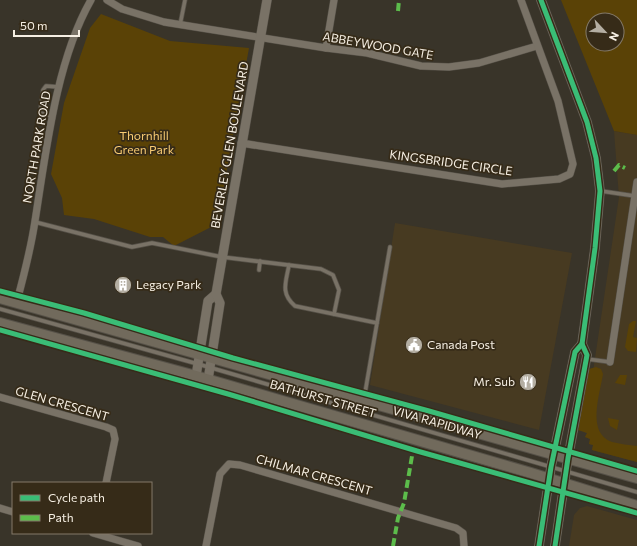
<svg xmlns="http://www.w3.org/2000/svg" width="637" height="546" viewBox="0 0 637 546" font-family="Commissioner,sans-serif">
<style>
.built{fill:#473a21}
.green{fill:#5a4206;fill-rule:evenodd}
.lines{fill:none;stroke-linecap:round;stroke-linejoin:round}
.service-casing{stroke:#565148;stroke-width:5}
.minor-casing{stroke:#565148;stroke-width:8}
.tertiary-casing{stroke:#565148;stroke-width:10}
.secondary-casing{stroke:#565148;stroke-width:12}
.service{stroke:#797266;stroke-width:3.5}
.minor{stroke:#797266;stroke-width:7}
.tertiary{stroke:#797266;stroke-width:9}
.secondary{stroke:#716a5c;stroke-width:10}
.quiet{stroke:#5cbc4b;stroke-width:4;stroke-dasharray:8 4;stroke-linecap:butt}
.cycleway-casing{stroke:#362b18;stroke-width:8}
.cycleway{stroke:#3abd76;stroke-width:5}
.labels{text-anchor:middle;stroke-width:3.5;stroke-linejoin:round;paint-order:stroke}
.street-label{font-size:12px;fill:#f6efe3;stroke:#362b18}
.park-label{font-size:12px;fill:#f9cc73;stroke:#362b18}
.poi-label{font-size:12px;fill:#f6efe3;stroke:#362b18;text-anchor:start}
</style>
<rect width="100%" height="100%" fill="#393429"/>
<!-- built -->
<g class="built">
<path d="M614,131L637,135V462L592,450L593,445L589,444L590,439L585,437L587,433L584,432L619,197Z"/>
<path d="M395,223L572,253L539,430L370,385Z"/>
<path d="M587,506L637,520V546H569L574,515L580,508Z"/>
</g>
<!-- green -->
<g class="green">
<path d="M561,0H637V135L614,131ZM593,20H617V44H593Z"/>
<path d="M101,14L170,41L249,48L217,224L174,246L163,237H150L94,219L64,215L62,198L51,174L64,103L90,28Z"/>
<path d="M633,321H636L633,337L637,338L636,352L628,351L625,347L629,324Z"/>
<path d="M596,367L601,369L603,374C600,394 586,433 612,442C620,444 629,445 637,446V462L592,450L593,445L589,444L590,439L585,437L587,433L578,430L589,369Z"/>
<path d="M620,375H627L625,385L615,383Z"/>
<path d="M608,418L619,420L617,430L610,426Z"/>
</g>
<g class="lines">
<defs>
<g id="service">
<path d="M180,25L185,0"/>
<path d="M52,116L40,113L43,90L46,86L59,87"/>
<path d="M601,191L635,196"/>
<path d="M35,222L132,247L152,243L222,257L321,269L333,275L339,290L334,314"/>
<path d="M289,265C286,282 280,293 295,306L377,323L364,399"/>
<path d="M259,270L260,261"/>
<path d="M0,309L198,364L637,492"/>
<path d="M377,323L390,247"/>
<path d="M587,359L610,362"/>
</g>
<g id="minor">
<path d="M107,0L122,9L164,22L326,48L367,53L421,66L449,67L479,63L537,46"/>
<path d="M326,48L334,0"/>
<path d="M241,143L502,184L559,179L570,174L573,164L558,101L521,0"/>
<path d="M17,301C24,275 31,248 35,221C46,152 56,61 91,0"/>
<path d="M610,362L637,182"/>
<path d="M0,397L106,427L113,430L115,439L106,483"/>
<path d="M0,508L13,512"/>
<path d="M93,533L138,546"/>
<path d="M206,546L220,474L229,464L240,465L456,528L463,533L464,546"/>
</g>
<g id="tertiary">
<path d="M541,0L587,122L596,158L600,191L595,248L582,344L587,355L568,458L555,546"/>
<path d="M196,376L208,301L216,294"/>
<path d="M208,380L220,303L216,294L267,0"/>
<path d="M539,546L551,467L575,352L582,344"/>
</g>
<g id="secondary">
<path d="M0,298L637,478"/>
<path d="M0,323L196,376L531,473L637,506"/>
</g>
</defs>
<!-- service casing -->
<use href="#service" class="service-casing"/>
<!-- minor casing -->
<use href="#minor" class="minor-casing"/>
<!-- tertiary casing -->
<use href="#tertiary" class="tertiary-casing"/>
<!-- secondary casing -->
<use href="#secondary" class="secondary-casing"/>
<!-- service -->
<use href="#service" class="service"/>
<!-- minor -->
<use href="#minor" class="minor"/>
<!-- tertiary -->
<use href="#tertiary" class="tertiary"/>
<!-- secondary -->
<use href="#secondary" class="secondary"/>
<!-- quiet -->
<g class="quiet">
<path d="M398,11L399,0"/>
<path d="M614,171L619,165L625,168"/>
<path d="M393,546L398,518L404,503L412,456"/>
</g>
<defs>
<g id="cycleway">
<path d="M541,0L587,122L596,158L600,191L595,248L582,344L587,355L568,458L555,546"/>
<path d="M0,291L84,313L233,358L429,411L637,471"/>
<path d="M0,330L228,394L417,451L637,513"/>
<path d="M539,546L551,467L575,352L582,344"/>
</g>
</defs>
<!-- cycleway casing -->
<use href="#cycleway" class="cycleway-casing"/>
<!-- cycleway -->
<use href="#cycleway" class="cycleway"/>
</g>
<!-- icons -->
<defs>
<symbol id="building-disc" viewBox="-11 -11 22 22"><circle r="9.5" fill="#b4aea2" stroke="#362b18"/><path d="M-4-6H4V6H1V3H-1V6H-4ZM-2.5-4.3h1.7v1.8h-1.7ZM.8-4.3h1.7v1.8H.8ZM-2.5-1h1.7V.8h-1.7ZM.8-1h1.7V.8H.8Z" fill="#fff"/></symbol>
<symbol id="civic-disc" viewBox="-11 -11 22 22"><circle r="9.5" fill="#b4aea2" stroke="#362b18"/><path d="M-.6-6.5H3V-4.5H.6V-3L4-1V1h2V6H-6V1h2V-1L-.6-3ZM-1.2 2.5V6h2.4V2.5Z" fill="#fff"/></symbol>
<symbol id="restaurant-disc" viewBox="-11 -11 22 22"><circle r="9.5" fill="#b4aea2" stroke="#362b18"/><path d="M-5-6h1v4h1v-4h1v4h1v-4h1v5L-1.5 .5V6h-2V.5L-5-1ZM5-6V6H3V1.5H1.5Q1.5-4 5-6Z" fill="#fff"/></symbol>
</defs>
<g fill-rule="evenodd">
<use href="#building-disc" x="113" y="275" width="20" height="20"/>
<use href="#civic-disc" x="404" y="335" width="20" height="20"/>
<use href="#restaurant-disc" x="518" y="372" width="20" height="20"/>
</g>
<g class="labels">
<!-- street labels -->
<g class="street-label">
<text transform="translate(378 46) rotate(10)" y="4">ABBEYWOOD GATE</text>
<text transform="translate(230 145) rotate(-80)" y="4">BEVERLEY GLEN BOULEVARD</text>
<text transform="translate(37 147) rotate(-80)" y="4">NORTH PARK ROAD</text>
<text transform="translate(451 163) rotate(8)" y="4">KINGSBRIDGE CIRCLE</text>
<text transform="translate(323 399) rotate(16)" y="4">BATHURST STREET</text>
<text transform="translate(62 404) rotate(16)" y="4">GLEN CRESCENT</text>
<text transform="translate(437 423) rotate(16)" y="4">VIVA RAPIDWAY</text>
<text transform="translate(314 475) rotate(16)" y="4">CHILMAR CRESCENT</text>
</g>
<!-- park labels -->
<g class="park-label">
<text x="144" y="140">Thornhill<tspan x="144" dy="14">Green Park</tspan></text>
</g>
<!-- poi labels -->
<g class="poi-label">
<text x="136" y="289">Legacy Park</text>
<text x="427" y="349">Canada Post</text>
<text x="515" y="386" text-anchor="end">Mr. Sub</text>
</g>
</g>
<!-- legend -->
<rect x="12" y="482" width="140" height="52" fill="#362b18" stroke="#837969"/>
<rect x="20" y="495" width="20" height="6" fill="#3abd76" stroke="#837969"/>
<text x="48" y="502" font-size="12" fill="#f6efe3">Cycle path</text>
<rect x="20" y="515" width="20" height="6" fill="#5cbc4b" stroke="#837969"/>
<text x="48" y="522" font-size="12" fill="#f6efe3">Path</text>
<!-- north arrow -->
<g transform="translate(605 32) rotate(116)"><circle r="19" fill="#362b18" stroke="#837969"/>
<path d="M0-3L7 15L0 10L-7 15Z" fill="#b4aea2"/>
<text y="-6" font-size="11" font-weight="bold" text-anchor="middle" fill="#f6efe3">N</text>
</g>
<!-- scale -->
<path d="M14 30v6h65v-6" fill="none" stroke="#f6efe3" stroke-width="2"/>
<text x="20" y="30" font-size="12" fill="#f6efe3" stroke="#362b18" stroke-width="3" paint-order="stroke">50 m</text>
</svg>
